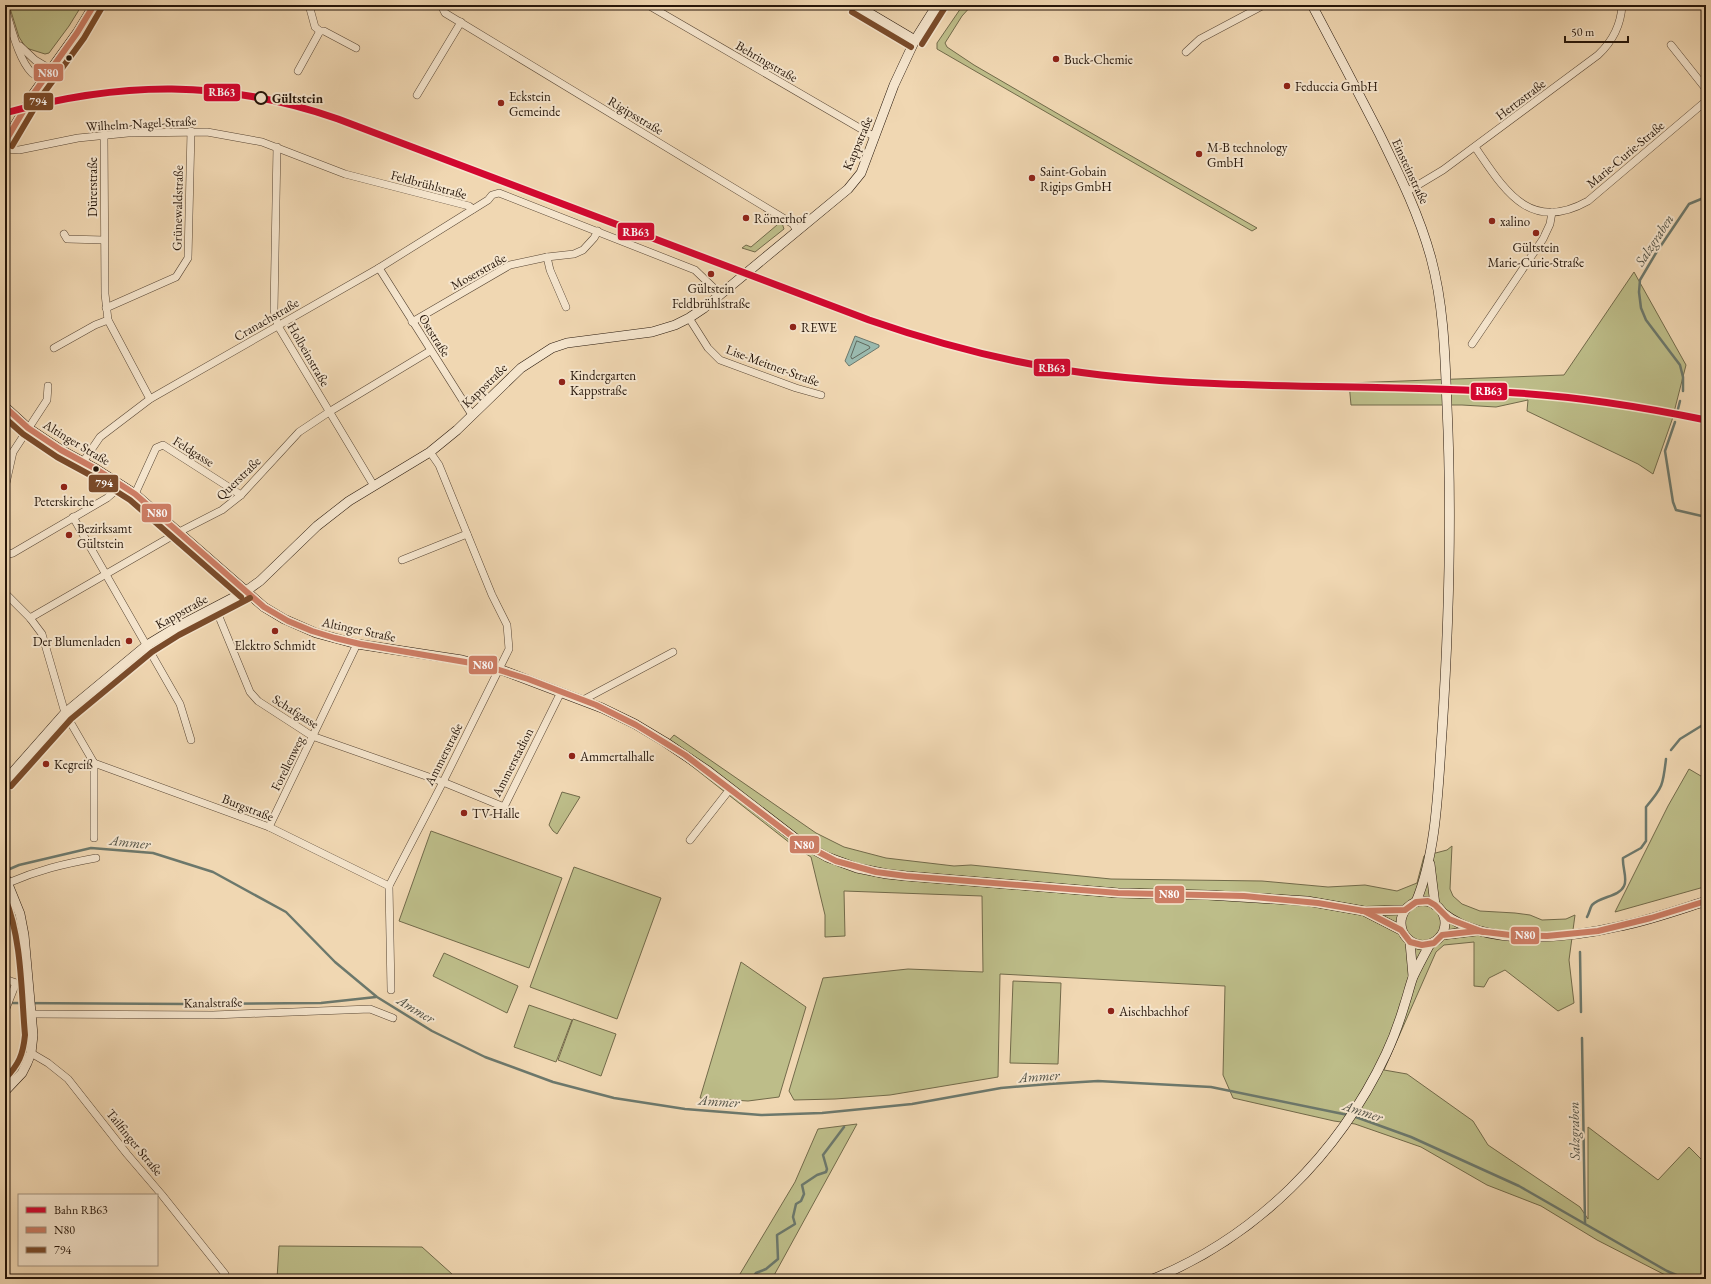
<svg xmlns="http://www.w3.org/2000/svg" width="1711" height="1284" viewBox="0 0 1711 1284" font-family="'EB Garamond',serif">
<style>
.green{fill:#bdbd89;stroke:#726a4a}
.water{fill:#9ab9ae;stroke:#6c786c}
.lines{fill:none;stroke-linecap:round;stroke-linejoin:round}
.shore{stroke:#60685c;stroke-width:1}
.stream{stroke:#6c786c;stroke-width:2.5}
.street-casing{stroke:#584634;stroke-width:8}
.secondary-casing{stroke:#26160a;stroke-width:10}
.street{stroke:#f5e5cd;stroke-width:7}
.secondary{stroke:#f5e5cd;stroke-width:9}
.bus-1-casing{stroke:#f5e5cd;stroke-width:9}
.bus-2-casing{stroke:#f5e5cd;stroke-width:9}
.bus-1{stroke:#cc7d64;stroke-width:6}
.bus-2{stroke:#7a4b2a;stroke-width:6}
.rail-1-casing{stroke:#f5e5cd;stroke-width:10}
.rail-1{stroke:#d30730;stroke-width:7}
.bus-dot{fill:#26160a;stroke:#f5e5cd;stroke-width:1.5}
.poi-dot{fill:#8f2418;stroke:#f5e5cd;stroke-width:1.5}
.stop-dot{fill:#f5e5cd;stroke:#26160a;stroke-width:2}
.labels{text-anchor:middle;stroke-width:4;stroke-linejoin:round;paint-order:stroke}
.poi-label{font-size:13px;fill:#26160a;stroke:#f5e5cd;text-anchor:start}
.street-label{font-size:13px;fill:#26160a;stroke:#f5e5cd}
.stop-label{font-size:13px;font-weight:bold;fill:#26160a;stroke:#f5e5cd;text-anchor:start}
.water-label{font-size:14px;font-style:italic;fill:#4f4f43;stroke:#f5e5cd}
.line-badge{stroke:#f5e5cd;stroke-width:1.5}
.badge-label{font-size:11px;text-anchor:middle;font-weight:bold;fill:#fff}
</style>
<rect width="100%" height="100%" fill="#f0d7b2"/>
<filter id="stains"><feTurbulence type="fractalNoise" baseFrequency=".005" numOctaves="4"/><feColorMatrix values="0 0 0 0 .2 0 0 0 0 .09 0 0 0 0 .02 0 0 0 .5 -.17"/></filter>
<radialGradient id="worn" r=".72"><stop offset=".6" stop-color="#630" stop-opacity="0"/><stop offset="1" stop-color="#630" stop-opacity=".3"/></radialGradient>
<!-- green -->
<g class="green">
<path d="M9,5H82L69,26L49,53L45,54L26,48L19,37Z"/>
<path d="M963,5H972L962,16L945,43L947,47L974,65L1072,122L1257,228L1252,231L937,49V43Z"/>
<path d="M776,217L782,223L784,229L755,252L742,248L746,245L751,247L777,225L775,219Z"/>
<path d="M1634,272L1686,365L1672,420L1653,474L1638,464L1527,411L1528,400L1496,407L1462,405H1351L1349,383L1564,375Z"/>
<path d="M674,735L816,833L844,847L886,858L954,866L971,865L1111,879L1262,881L1328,887L1365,885L1397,891L1417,883L1424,856L1447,850L1452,846L1450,889L1453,896L1462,904L1480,911L1515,913L1530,915L1542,920L1566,919L1575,915L1569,960L1574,1003L1558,1011L1505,970L1489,978L1484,987L1474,986V942L1444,945L1436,952L1384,1070L1407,1074L1473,1121L1488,1145L1580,1207L1588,1219V1127L1658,1180L1689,1147L1706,1164V1279H1673L1597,1240L1541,1206L1487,1185L1421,1147L1355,1124L1334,1121L1233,1098L1223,1075L1225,986L1000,974L998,1077L890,1095L835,1099L794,1100L789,1091L823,978L908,969L983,972L982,896L844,891L845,936L825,937V915L811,857L795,847L665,745Z"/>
<path d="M1689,769L1706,779V884L1704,887L1615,912L1668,806Z"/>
<path d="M562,792L580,797L557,834L553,831L549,825Z"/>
<path d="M431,831L562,878L529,968L399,921Z"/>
<path d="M574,867L661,898L617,1019L530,987Z"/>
<path d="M444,953L518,986L507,1013L433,976Z"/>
<path d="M741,962L806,1007L779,1097L748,1101L700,1098Z"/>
<path d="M1013,981L1061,983L1058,1064L1010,1063Z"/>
<path d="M529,1005L572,1020L556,1062L514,1047Z"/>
<path d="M573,1019L616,1034L601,1076L558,1060Z"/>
<path d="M857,1124L772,1279H737L795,1182L818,1129Z"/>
<path d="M279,1246L422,1247L452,1274L446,1279H277Z"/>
</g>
<!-- water -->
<path class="water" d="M855,336L879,345V347L849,366L845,361Z"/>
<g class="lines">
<!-- shore -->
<path class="shore" d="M857,341L869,346L870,348L852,359L851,357Z"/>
<!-- stream -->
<g class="stream">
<path d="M1683,391V377L1680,365L1646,320L1641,308L1639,292L1640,280L1656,253L1689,204L1706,197"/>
<path d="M1678,409L1680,401"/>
<path d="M1675,422L1665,451L1673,502L1676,510L1706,517"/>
<path d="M1671,750L1680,739L1706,723"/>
<path d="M5,871L19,865L91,848L153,853L213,872L286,912L335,962L377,997L432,1031L485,1057L553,1082L614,1098L685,1109L761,1115L822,1113L912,1104L1001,1088L1049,1084L1098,1081L1211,1087L1348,1115"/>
<path d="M1587,917C1589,914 1590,908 1592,905C1601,896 1619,897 1624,886C1628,879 1622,867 1623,858L1641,848L1646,841V807C1663,787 1663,785 1666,759"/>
<path d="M1580,952L1581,1012"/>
<path d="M9,1003L189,1004L321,1003L376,997"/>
<path d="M1582,1038L1585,1223"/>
<path d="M1353,1116L1411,1137L1519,1186L1667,1271L1686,1279"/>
<path d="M752,1279L756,1273L766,1269L778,1259L777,1235L795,1224L793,1217L796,1204L801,1201L804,1194L802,1185L817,1175L826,1172L827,1169L823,1155L844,1127"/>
</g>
<defs>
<g id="street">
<path d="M309,5L315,27L320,31H324L356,48"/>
<path d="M441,5L445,13L793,224L797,231"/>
<path d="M648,5L875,137"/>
<path d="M5,8C11,26 18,59 32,73C35,75 39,77 42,80"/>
<path d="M1671,45L1706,89"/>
<path d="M20,46L35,60L50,69"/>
<path d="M1186,52L1200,39L1264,5"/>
<path d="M298,71L320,31"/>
<path d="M417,95L461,22"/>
<path d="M104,135L105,294L108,320L150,399"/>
<path d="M277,147L274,310L278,326L374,486"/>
<path d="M1475,147C1504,189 1529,234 1588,201L1706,101"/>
<path d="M5,149L19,150L78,138L128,133L207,132L262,142L345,174L469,206L473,209"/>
<path d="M1408,191L1443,170L1598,55C1613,41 1621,25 1622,5"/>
<path d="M64,234L67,239L104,240"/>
<path d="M547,257L550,270L566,307"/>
<path d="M379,268L472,415"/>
<path d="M106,308L176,277L188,258L191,131"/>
<path d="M689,318L708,348L720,360L796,388L821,395"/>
<path d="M412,322L510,265L547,257L574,254L583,250L594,238L598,231"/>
<path d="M1472,344L1543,239L1550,224L1552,212"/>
<path d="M54,348L95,325L108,320"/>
<path d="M83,462L100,437L150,399L379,268L488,200L492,195L499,193L695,270L720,294"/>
<path d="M5,488L13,452L47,400L48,386"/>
<path d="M135,494L156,448L163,445L241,495"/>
<path d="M73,517L180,704L191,740"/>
<path d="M5,555L13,553L107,498L122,485"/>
<path d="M402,560L467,534"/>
<path d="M5,593L30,618L42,634L65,713L94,763V838"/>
<path d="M215,607L250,692L258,701L312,736L443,782L504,807L561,692"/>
<path d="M30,618L179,532L222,510L241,495L299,432L329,412L430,351"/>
<path d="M583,700L673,652"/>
<path d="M94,763L269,827L389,886"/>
<path d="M269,827L357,644"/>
<path d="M690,840L730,789"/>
<path d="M8,883C38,870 63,864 96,858"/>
<path d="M5,979L16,983L28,984"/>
<path d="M391,990L389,886L443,782L509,649L507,625L492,595L439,465L430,452"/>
<path d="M5,1011L16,983"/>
<path d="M31,1014L213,1015L370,1009L393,1018"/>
<path d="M31,1053L48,1063L68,1079L127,1154L162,1195L225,1274"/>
</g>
<g id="secondary">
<path d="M856,5L915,40"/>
<path d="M1312,5C1335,48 1357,90 1379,133C1399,174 1419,214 1431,258C1444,306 1445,356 1447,406C1452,514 1449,624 1442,732C1438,787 1437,851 1416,902"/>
<path d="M5,142L34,93L77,33L94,5"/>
<path d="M5,407L28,428L61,450L96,469L135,494L264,607L284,619L316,633L357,644L462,660L499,669L602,708L635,724L665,742L708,771L800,842L827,857L857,868L887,874L906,876L1118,893L1208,895L1307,901L1364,911L1401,930"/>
<path d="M5,781L65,713L147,645L175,628L246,591L260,581L317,526L349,501L430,452L457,430L521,368L552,348L567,343L652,332L675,325L689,318L704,308L848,189L861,173L894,85L915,40L937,5"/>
<path d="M1430,864L1435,905"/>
<path d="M5,877L20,914L24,935L33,1035L31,1053L27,1063L22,1073L5,1091"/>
<circle cx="1423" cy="923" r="22"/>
<path d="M1366,911L1405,910"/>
<path d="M1443,913C1487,948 1569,938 1621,926C1650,920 1678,910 1706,901"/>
<path d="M1442,935L1476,931"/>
<path d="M1410,942L1413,976"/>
<path d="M1153,1279C1256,1237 1339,1154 1386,1054C1394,1037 1400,1020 1405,1003C1408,994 1410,985 1413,977C1418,966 1424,955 1430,944"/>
</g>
</defs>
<!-- street casing -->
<use href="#street" class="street-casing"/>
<!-- secondary casing -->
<use href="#secondary" class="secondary-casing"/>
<!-- street -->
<use href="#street" class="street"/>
<!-- secondary -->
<use href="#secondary" class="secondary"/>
<defs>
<g id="bus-1">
<path d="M5,142L34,93L77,33L94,5"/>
<path d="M5,407L28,428L61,450L96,469L135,494L264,607L288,621L312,631L335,638L360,644L483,665L528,679L596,705L636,725L685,755L801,843L836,861L876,872L906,876L1118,893L1244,896L1318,903L1364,911L1401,930L1410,942L1422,945L1434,943L1442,935L1477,931L1510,935L1547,936L1598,931L1651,918L1706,901"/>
<path d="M1362,911L1405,910L1416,902L1428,901L1435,905L1449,919L1483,932"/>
</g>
<g id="bus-2">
<path d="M852,12L911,47"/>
<path d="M922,44L944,9"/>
<path d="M12,146L41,97L84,38L101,9"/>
<path d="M5,418L23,434L57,457L92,476L130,500L241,597"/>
<path d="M11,786L71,719L152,652L179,635L250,598"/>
<path d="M5,898C22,940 21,990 25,1035C23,1055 19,1064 5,1079"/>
</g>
</defs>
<!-- bus-1 casing -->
<use href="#bus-1" class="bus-1-casing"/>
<!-- bus-2 casing -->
<use href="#bus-2" class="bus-2-casing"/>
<!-- bus-1 -->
<use href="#bus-1" class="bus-1"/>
<!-- bus-2 -->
<use href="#bus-2" class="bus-2"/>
<defs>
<path id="rail-1" d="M5,113C121,81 223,79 338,119L869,320C944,346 1022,366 1101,375C1239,391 1378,383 1517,393C1581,397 1643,407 1706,420"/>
</defs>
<!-- rail-1 casing -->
<use href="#rail-1" class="rail-1-casing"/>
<!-- rail-1 -->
<use href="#rail-1" class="rail-1"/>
</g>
<!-- markers -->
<g class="bus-dot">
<circle cx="69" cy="58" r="3.5"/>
<circle cx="96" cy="469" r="3.5"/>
</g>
<g class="poi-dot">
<circle cx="1056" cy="59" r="4"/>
<circle cx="1287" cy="86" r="4"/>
<circle cx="501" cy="103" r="4"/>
<circle cx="1199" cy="154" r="4"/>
<circle cx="1032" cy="178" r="4"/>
<circle cx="746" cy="218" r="4"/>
<circle cx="1492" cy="221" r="4"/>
<circle cx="1536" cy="233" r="4"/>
<circle cx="711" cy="274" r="4"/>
<circle cx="793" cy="327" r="4"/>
<circle cx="562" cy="382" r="4"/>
<circle cx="64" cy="487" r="4"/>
<circle cx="69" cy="535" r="4"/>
<circle cx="275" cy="631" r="4"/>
<circle cx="129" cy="641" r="4"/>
<circle cx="572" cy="756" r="4"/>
<circle cx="46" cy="764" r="4"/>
<circle cx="464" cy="813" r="4"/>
<circle cx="1111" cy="1011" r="4"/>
</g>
<circle class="stop-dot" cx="261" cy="98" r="6"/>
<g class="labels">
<!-- poi labels -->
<g class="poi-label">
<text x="1064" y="64">Buck-Chemie</text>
<text x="1295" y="91">Feduccia GmbH</text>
<text x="509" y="101">Eckstein<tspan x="509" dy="15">Gemeinde</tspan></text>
<text x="1207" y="152">M-B technology<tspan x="1207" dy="15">GmbH</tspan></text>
<text x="1040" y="176">Saint-Gobain<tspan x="1040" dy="15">Rigips GmbH</tspan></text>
<text x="754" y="223">Römerhof</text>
<text x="1500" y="226">xalino</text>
<text x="1536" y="252" text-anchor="middle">Gültstein<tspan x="1536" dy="15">Marie-Curie-Straße</tspan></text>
<text x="711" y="293" text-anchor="middle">Gültstein<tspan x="711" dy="15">Feldbrühlstraße</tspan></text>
<text x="801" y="332">REWE</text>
<text x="570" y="380">Kindergarten<tspan x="570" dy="15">Kappstraße</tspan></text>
<text x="64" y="506" text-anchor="middle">Peterskirche</text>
<text x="77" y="533">Bezirksamt<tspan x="77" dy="15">Gültstein</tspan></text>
<text x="121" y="646" text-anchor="end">Der Blumenladen</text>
<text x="275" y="650" text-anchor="middle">Elektro Schmidt</text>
<text x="580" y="761">Ammertalhalle</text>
<text x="54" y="769">Kegreiß</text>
<text x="472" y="818">TV-Halle</text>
<text x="1119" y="1016">Aischbachhof</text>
</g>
<!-- street labels -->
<g class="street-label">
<text transform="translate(767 61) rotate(30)" y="5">Behringstraße</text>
<text transform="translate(1520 99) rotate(-37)" y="5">Hertzstraße</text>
<text transform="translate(636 115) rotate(31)" y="5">Rigipsstraße</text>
<text transform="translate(141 123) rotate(-3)" y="5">Wilhelm-Nagel-Straße</text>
<text transform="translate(857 143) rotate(-67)" y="5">Kappstraße</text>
<text transform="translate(1625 154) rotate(-40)" y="5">Marie-Curie-Straße</text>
<text transform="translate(1411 171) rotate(65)" y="5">Einsteinstraße</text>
<text transform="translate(429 184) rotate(15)" y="5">Feldbrühlstraße</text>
<text transform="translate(92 187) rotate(-90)" y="5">Dürerstraße</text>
<text transform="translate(177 208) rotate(-89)" y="5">Grünewaldstraße</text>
<text transform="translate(478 271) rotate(-29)" y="5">Moserstraße</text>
<text transform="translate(266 319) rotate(-30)" y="5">Cranachstraße</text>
<text transform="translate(435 335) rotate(58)" y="5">Oststraße</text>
<text transform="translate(309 354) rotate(60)" y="5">Holbeinstraße</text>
<text transform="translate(773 365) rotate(20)" y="5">Lise-Meitner-Straße</text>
<text transform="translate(484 385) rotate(-44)" y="5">Kappstraße</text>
<text transform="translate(77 442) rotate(31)" y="5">Altinger Straße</text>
<text transform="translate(194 451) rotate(32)" y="5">Feldgasse</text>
<text transform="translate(238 478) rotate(-44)" y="5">Querstraße</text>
<text transform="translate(181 611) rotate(-29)" y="5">Kappstraße</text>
<text transform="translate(359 629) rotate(12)" y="5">Altinger Straße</text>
<text transform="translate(296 711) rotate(32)" y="5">Schafgasse</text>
<text transform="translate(443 754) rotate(-63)" y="5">Ammerstraße</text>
<text transform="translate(512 762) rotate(-63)" y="5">Ammerstadion</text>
<text transform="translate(287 763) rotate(-64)" y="5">Forellenweg</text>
<text transform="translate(248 807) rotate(21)" y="5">Burgstraße</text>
<text transform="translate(213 1002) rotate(-1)" y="5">Kanalstraße</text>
<text transform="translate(135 1142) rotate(51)" y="5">Tailfinger Straße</text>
</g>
<!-- stop labels -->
<g class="stop-label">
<text x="272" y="103">Gültstein</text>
</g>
<!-- water labels -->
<g class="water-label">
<text transform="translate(1654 240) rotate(-57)" y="5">Salzgraben</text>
<text transform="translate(130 842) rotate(6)" y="5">Ammer</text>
<text transform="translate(416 1009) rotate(31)" y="5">Ammer</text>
<text transform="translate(1039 1076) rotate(-4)" y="5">Ammer</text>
<text transform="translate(719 1101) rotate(4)" y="5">Ammer</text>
<text transform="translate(1363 1111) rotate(18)" y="5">Ammer</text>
<text transform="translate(1574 1131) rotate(-91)" y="5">Salzgraben</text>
</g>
</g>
<g class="line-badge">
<rect x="33" y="63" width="31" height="19" rx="4" fill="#cc7d64"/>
<rect x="203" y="83" width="38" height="19" rx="4" fill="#d30730"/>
<rect x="23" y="92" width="31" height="19" rx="4" fill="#7a4b2a"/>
<rect x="617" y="222" width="38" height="19" rx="4" fill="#d30730"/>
<rect x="1033" y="358" width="38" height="19" rx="4" fill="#d30730"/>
<rect x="1470" y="382" width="38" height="19" rx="4" fill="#d30730"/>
<rect x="88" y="474" width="31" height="19" rx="4" fill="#7a4b2a"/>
<rect x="141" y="503" width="31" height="20" rx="4" fill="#cc7d64"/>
<rect x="468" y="655" width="30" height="20" rx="4" fill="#cc7d64"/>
<rect x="789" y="835" width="31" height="19" rx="4" fill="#cc7d64"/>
<rect x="1154" y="885" width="31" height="19" rx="4" fill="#cc7d64"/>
<rect x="1510" y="926" width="30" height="19" rx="4" fill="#cc7d64"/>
</g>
<g class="badge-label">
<text x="48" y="77">N80</text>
<text x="222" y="96">RB63</text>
<text x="38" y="105">794</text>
<text x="636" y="236">RB63</text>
<text x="1052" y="372">RB63</text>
<text x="1489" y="395">RB63</text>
<text x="104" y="487">794</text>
<text x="157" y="517">N80</text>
<text x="483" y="669">N80</text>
<text x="804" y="849">N80</text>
<text x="1169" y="898">N80</text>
<text x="1525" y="939">N80</text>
</g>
<!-- margin -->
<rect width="1711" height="1284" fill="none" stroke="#f0d7b2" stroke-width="20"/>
<rect x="6" y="6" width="1699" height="1272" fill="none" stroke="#26160a" stroke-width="2"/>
<rect x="10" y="10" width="1691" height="1264" fill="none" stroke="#26160a"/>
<!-- legend -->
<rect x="18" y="1194" width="140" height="72" fill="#f5e5cd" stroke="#a2927f"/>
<rect x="26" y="1207" width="20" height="6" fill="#d30730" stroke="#a2927f"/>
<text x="54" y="1214" font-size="12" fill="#26160a">Bahn RB63</text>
<rect x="26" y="1227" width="20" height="6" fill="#cc7d64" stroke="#a2927f"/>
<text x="54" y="1234" font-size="12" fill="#26160a">N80</text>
<rect x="26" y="1247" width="20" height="6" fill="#7a4b2a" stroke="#a2927f"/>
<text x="54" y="1254" font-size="12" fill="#26160a">794</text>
<!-- scale -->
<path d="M1565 36v6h63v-6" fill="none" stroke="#26160a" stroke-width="2"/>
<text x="1571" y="36" font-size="12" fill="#26160a" stroke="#f5e5cd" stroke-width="3" paint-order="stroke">50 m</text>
<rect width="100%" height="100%" filter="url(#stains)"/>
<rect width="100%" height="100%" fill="url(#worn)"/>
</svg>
